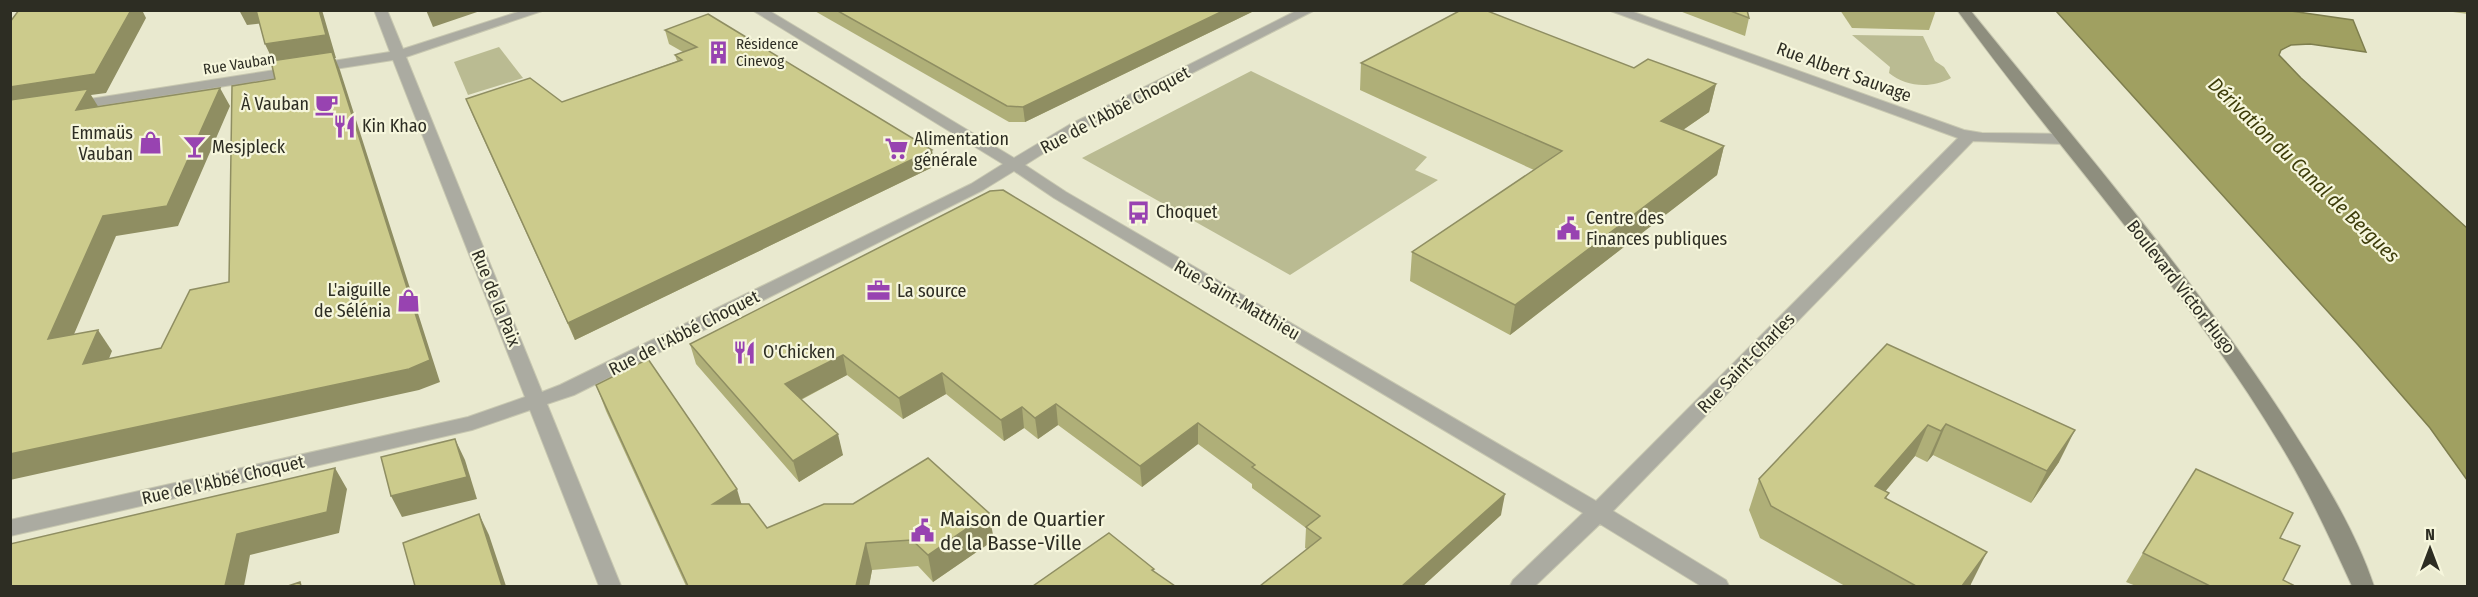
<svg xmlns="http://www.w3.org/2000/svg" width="2478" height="597" viewBox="0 0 2478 597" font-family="'Fira Sans Condensed',sans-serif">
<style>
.green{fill:#babb92}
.water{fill:#a0a061;stroke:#7e7e4e;stroke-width:1.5}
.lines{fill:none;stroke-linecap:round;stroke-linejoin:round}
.minor-casing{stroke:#c7c7b0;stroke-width:2}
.secondary-casing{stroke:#c7c7b0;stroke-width:2}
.minor{fill:#ababa1;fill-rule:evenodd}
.secondary{fill:#8e8e7e;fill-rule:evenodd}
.wall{fill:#afaf78}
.shaded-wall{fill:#8f8e62}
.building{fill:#cccb8c;stroke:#8f8e62;stroke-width:1.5}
.labels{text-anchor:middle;stroke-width:4.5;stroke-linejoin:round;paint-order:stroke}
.far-poi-label{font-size:15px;fill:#2d2d23;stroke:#f6f6dc;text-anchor:start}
.far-street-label{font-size:15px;fill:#2d2d23;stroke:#f6f6dc}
.street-label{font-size:18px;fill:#2d2d23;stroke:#f6f6dc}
.poi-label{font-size:18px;fill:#2d2d23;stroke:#f6f6dc;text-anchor:start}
.water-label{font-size:20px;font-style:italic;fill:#3d3c09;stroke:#f6f6dc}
.near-poi-label{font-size:21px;fill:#2d2d23;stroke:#f6f6dc;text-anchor:start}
</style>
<rect width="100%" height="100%" fill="#e9e9cf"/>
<!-- green -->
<g class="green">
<path d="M1852,35L1923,36L1935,61L1944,67L1951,78C1931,89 1906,87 1889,73L1890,67Z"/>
<path d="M499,47L523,78L468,95L454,62Z"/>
<path d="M1251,71L1427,157L1415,170L1438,180L1290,275L1082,158Z"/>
</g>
<!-- water -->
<path class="water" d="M2291,11L2353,20L2366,52L2310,44L2291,45L2281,50L2279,55L2301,78L2467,228V480L2430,428L2358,345L2056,11Z"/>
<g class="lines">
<defs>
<path id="minor" d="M374,10H387L403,49L524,10H545L406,57L542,392L560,385L971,184L1003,164L752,10H768L1014,158L1069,125L1298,10H1315L1079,131L1025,165L1066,192L1596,501L1958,138L1608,10H1628L1964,130L1982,133L2066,134L2074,139L2066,144L1973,141L1613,511L1726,580L1729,586H1701L1600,524L1535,586H1510L1513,580L1583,513L1054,198L1014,171L983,190L574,395L547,404L621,586H599L530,410L472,430L10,536V520L468,417L525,397L393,60L71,110L64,106L71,102L390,52Z"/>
<path id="secondary" d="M1957,10H1970C2077,142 2189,272 2282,414C2316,467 2354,526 2374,586H2352C2330,538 2308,490 2280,444C2187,289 2063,156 1957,10Z"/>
</defs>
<!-- minor casing -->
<use href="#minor" class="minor-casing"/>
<!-- secondary casing -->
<use href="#secondary" class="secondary-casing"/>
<!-- minor -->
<use href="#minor" class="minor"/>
<!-- secondary -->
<use href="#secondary" class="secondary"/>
</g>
<!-- wall -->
<g class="wall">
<path d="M813,10H1256L1025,122H1009Z"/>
<path d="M1677,10H1747L1749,18L1745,36Z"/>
<path d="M1840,10H1936L1929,30L1852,28Z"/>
<path d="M2452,10H2468V14L2453,12Z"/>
<path d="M665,30L935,166L575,340L472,114L466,99L562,102L677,61L675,55L683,52L669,44Z"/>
<path d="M1361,63L1716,84L1709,112L1683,130L1724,146L1717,175L1510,335L1410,281L1412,252L1534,170L1360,90Z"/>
<path d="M990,191L1501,515L1423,586H1260L1307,549L1305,548L1306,528L1252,488V484L1198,444L1142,487L1058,425L1038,439L1024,428L1004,441L946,394L903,419L847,375L801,400L843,455L799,482L696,364L690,344Z"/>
<path d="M1887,344L2059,462L2031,503L1933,455L1927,462L1915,456L1885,491L1887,499L1971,584L1970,586H1845L1760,538L1749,510L1759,479Z"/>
<path d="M596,385L742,504L767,528L994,540L933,582L918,566L872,570L869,586H686L606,411Z"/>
<path d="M2280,538L2283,580L2292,586H2136L2126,582L2143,553Z"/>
</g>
<!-- shaded-wall -->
<g class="shaded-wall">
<path d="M131,10H142L146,18L106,93L91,95L99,108L76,110L10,108V87Z"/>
<path d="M239,10H259L264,23L247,25Z"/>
<path d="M319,10H322L336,58H335L340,70L440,382L419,390L10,480V454L409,369L276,67L265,44Z"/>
<path d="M426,10H483L433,27Z"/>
<path d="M1225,10H1256L1025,122L1023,107Z"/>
<path d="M1716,84L1709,112L1655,149L1661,121Z"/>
<path d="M220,88L230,106L178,226L116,236L63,360L48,339L103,216Z"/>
<path d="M1724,146L1717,175L1510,335L1515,305Z"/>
<path d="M932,150L935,166L575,340L568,323Z"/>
<path d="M98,330L112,351L98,386L83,364Z"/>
<path d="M843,355L847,375L790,405L785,384Z"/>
<path d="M942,373L946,394L903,419L899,398Z"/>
<path d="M1056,404L1058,425L1038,439L1035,418Z"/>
<path d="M1022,407L1024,428L1004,441L1001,420Z"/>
<path d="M1198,423V444L1142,487L1140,466Z"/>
<path d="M1946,424L1933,455L1927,462L1941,431Z"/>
<path d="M1928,425L1915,456L1863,518L1875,486Z"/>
<path d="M2075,430L2059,462L2031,503L2047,471Z"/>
<path d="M838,434L843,455L799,482L793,461Z"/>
<path d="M455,439L465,460L477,499L402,517L391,496Z"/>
<path d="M335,468L347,489L339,533L250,555L244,586H225L237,534Z"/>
<path d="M737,489L745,516L713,504Z"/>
<path d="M1505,494L1501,515L1423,586H1402Z"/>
<path d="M989,513L994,540L933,582L928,555Z"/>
<path d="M479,514L489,535L506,586H502Z"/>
<path d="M866,543L872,570L869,586H856Z"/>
<path d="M1987,552L1970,586H1962Z"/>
</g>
<!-- building -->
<g class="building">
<path d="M19,10H131L95,74L10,87V22Z"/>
<path d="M256,10H319L326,35L265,44Z"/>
<path d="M836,10H1225L1023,107L1007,106Z"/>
<path d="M1461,10H1485L1634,68L1648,59L1716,84L1661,121L1724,146L1515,305L1412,252L1562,151L1361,63Z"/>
<path d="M1728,10H1747L1749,18Z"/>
<path d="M708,14L932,150L568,323L466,99L530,78L562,102L682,60L675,55L697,47L665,30Z"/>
<path d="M332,52L430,360L409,369L10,454V100L88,89L76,110L220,88L167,206L103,216L48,339L98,330L83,364L161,348L190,290L229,282L232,86L275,79L271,61Z"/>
<path d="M1003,190L1505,494L1402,586H1260L1321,538L1306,527L1320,516L1252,467L1255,465L1198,423L1140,466L1056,404L1035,418L1022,407L1001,420L942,373L899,398L843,355L785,384L838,434L793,461L690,344L990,191Z"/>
<path d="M1887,344L2075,430L2047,471L1946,424L1941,431L1928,425L1875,486L1889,493L1885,498L1987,552L1962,586H1916L1771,506L1759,479Z"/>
<path d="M648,359L737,489L713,504H749L767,528L824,504H853L928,458L989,513L928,555L912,540L866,543L856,586H688L596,385Z"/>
<path d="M455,439L467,477L391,496L381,457Z"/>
<path d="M335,468L327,512L237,534L225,586H10V544Z"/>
<path d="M2196,469L2293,513L2280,538L2300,546L2283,580L2293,585L2292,586H2210L2143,553Z"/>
<path d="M479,514L502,586H415L403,543Z"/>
<path d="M1109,533L1154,569L1152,570L1175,586H1033Z"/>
<path d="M300,582L301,586H288Z"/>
</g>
<!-- icons -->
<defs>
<symbol id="building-bare" viewBox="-9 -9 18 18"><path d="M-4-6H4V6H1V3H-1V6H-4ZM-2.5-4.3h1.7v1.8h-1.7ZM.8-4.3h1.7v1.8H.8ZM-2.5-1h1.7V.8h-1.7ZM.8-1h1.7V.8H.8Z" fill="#9843b1" stroke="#f6f6dc" stroke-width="2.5" paint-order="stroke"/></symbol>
<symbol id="cafe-bare" viewBox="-9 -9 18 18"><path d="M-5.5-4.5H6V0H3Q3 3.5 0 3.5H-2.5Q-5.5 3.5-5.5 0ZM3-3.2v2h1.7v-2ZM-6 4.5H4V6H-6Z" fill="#9843b1" stroke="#f6f6dc" stroke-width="2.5" paint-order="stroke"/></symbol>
<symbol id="restaurant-bare" viewBox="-9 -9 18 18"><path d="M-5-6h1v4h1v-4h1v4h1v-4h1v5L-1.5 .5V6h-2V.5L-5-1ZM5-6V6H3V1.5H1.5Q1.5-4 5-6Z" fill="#9843b1" stroke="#f6f6dc" stroke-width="2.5" paint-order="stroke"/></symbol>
<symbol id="shop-bare" viewBox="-9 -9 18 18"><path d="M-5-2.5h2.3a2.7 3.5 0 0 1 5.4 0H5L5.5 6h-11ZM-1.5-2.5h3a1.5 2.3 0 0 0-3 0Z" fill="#9843b1" stroke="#f6f6dc" stroke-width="2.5" paint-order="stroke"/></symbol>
<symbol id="bar-bare" viewBox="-9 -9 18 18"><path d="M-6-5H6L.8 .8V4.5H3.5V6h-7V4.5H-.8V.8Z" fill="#9843b1" stroke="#f6f6dc" stroke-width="2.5" paint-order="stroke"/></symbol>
<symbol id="supermarket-bare" viewBox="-9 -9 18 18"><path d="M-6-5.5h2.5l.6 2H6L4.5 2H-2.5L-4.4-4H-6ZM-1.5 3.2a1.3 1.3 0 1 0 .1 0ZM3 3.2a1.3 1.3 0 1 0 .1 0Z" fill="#9843b1" stroke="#f6f6dc" stroke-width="2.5" paint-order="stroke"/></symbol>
<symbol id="bus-bare" viewBox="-9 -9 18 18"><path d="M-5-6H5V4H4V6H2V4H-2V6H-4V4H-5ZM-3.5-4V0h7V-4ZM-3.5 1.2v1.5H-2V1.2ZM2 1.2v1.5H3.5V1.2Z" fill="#9843b1" stroke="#f6f6dc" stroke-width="2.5" paint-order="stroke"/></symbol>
<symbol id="civic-bare" viewBox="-9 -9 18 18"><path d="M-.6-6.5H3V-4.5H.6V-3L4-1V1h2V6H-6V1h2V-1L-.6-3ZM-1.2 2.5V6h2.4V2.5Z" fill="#9843b1" stroke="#f6f6dc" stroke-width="2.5" paint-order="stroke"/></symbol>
<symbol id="office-bare" viewBox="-9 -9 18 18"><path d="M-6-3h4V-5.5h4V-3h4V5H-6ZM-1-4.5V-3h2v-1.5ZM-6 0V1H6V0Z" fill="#9843b1" stroke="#f6f6dc" stroke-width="2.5" paint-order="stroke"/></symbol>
</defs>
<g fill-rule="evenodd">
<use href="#building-bare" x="702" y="36" width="33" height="33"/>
<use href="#cafe-bare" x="310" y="88" width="33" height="33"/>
<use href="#restaurant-bare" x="328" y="110" width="33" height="33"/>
<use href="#shop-bare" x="134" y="126" width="33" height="33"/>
<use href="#bar-bare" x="178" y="130" width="33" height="33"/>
<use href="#supermarket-bare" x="880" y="132" width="33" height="33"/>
<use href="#bus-bare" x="1122" y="196" width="33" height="33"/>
<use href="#civic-bare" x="1552" y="212" width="33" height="33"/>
<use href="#office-bare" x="862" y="274" width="33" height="33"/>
<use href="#shop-bare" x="392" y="284" width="33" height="33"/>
<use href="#restaurant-bare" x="728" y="336" width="33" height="33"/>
<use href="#civic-bare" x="906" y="514" width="33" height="33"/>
</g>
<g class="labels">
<!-- far-poi labels -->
<g class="far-poi-label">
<text x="736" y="49">Résidence<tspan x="736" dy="17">Cinevog</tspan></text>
</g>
<!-- far-street labels -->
<g class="far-street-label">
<text transform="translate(239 64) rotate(-9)" y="5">Rue Vauban</text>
</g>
<!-- street labels -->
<g class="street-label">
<text transform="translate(1844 72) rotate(20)" y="6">Rue Albert Sauvage</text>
<text transform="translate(1115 110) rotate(-28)" y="6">Rue de l'Abbé Choquet</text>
<text transform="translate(2181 287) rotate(52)" y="6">Boulevard Victor Hugo</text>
<text transform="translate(496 298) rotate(68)" y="6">Rue de la Paix</text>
<text transform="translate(1237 300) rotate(30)" y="6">Rue Saint-Matthieu</text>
<text transform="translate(684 333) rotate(-27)" y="6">Rue de l'Abbé Choquet</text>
<text transform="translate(1746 363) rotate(-46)" y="6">Rue Saint-Charles</text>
<text transform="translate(223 480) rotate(-13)" y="6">Rue de l'Abbé Choquet</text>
</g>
<!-- poi labels -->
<g class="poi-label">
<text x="309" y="110" text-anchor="end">À Vauban</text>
<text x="362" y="132">Kin Khao</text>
<text x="133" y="139" text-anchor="end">Emmaüs<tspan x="133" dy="21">Vauban</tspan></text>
<text x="914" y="145">Alimentation<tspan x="914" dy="21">générale</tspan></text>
<text x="212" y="153">Mesjpleck</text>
<text x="1156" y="218">Choquet</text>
<text x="1586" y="224">Centre des<tspan x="1586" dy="21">Finances publiques</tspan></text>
<text x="391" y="296" text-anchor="end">L'aiguille<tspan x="391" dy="21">de Sélénia</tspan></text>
<text x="897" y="297">La source</text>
<text x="763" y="358">O'Chicken</text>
</g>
<!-- water labels -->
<g class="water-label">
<text transform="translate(2304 170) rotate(44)" y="7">Dérivation du Canal de Bergues</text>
</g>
<!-- near-poi labels -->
<g class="near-poi-label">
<text x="940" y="526">Maison de Quartier<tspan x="940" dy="24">de la Basse-Ville</tspan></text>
</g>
</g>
<!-- border -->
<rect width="2478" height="597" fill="none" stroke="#2d2d23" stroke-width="24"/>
<!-- north arrow -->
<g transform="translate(2430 549)" stroke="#f6f6dc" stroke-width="4.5" paint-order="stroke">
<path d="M0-4.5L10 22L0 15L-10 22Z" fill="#2d2d23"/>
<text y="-9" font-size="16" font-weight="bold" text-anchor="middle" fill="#2d2d23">N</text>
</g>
</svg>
